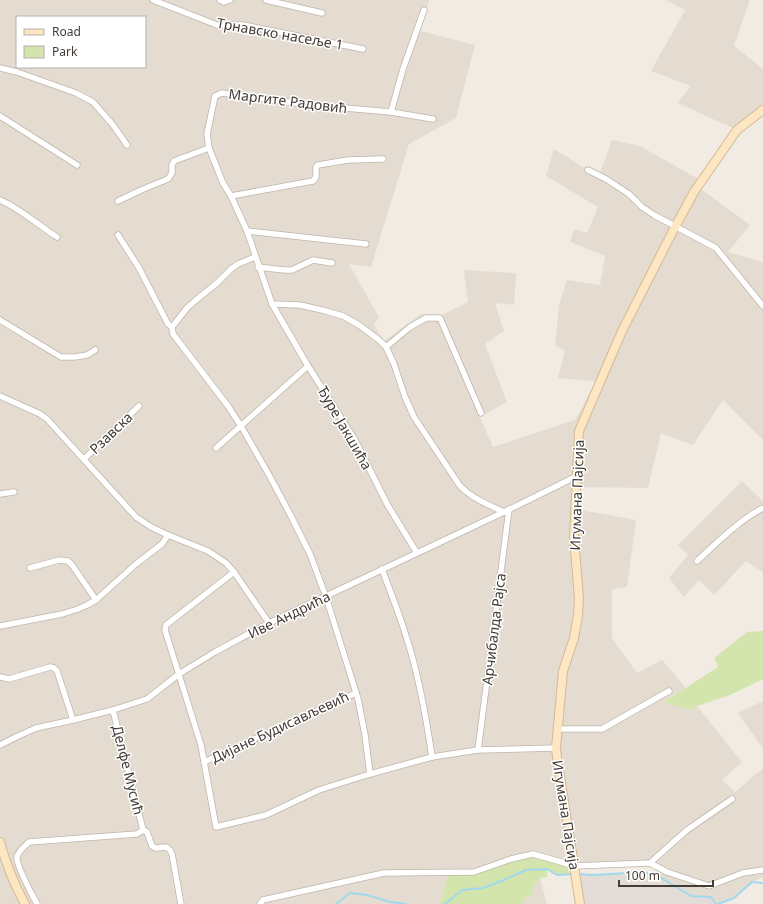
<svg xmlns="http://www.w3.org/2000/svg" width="763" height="904" viewBox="0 0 763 904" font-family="'Noto Sans',sans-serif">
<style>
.residential{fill:#e5dcd1;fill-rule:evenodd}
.industrial{fill:#e3ddd8}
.green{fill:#d3e5ad}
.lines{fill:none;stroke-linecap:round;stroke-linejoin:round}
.stream{stroke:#a0d9ed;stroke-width:2}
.street-casing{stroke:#bfb4a9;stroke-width:7}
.secondary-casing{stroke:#d3ba96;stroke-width:10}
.street{stroke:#fff;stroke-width:5.5}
.secondary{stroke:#fde6c2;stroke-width:8}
.labels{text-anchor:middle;stroke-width:3;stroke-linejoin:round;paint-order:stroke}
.street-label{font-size:14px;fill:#433b34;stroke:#fff}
</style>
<rect width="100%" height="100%" fill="#f1ebe3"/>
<!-- residential -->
<g class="residential">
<path d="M0,0H429L421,31L475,45L456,118L409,144L371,267L349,264L379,317L374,325L384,341L421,314L442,315L468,302L464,270L516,273L514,305L495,303L504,331L485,344L507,402L480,417L493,447L575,420L596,381L558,378L565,350L555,346L559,305L567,280L600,285L605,256L570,242L574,229L587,233L598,207L546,176L554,149L588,170L599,175L612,140L640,146L702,181L698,187L750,225L728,252L762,262L763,261V440L723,400L693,445L661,433L648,488L576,487L575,509L636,520L627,587L612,589V638L637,673L662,660L686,688L665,701L690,710L697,706L742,762L722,780L735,792L763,768V877L752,882L734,898L718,904H716L711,897L691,896L660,877L650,863L474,872H449L440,904H0ZM17,17H145V67H17Z"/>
<path d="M665,0H750L734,46L763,69V110L737,130L678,103L691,86L651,71L685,10Z"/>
<path d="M742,481L763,501V572L746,561L714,595L699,580L684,597L669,578L688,555L678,545Z"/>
<path d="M763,701V749L738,713Z"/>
<path d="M540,878L547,904H523L522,901L524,898L532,895L534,886Z"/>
</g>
<!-- industrial -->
<path class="industrial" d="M644,872L660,877L691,896L711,897L716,904H580L575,874L593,875Z"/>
<!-- green -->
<g class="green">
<path d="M763,631V679L730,695L697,706L690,710L664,702L718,667L714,658L747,632Z"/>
<path d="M533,854L575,866V874L557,875L547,869V877L540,878L534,886L532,895C527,897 522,898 523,904H440L449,872H474Z"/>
</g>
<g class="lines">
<!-- stream -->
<g class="stream">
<path d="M578,874L593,875L644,872L660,877L691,896L711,897L716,904"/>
<path d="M336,904L350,893L367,895L390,902L406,904"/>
<path d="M445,904L462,890L483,888L504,880L526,870L547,869L557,875L573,874"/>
<path d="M718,904L734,898L752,882L763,883"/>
</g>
<defs>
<g id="street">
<path d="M153,0L217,25H243L363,49"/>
<path d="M220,0L224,2L230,0"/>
<path d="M266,0L322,13"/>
<path d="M0,68L17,72L76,93L93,102L113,125L127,145"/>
<path d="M391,112L403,69L424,10"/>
<path d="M0,116L77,165"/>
<path d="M433,119L391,112L310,105L222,93L215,96L207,134L209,148L223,183L231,196L247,231L272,304L300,305L322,310L343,316L359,325L379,340L386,347L394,364L405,397L414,417L460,486C473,499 489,505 504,512"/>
<path d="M588,170L606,179L629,194L642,207L654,215L716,248L763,306"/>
<path d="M231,196L313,181L316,177V167L318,165L348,160L383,159"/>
<path d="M0,200C21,209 38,225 57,237"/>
<path d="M118,201L141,190L168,179L172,173V165L174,161L209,148"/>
<path d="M247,231L366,244"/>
<path d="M118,235L139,268L168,324L172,327"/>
<path d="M258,267L284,270H292L313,260L332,263"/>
<path d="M272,304L308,366L355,440L387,504L417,553"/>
<path d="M0,320L61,357H75L87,355L95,350"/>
<path d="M172,327L173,334L228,406L241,426L269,475L290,514L310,554L326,597L358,699L365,735L370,774"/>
<path d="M172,327L187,308L196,300L217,283L231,269L238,264L255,257"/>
<path d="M386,347L410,327L426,318H440L481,413"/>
<path d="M0,396L40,414L47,419L136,517L151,527L168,535L208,551L226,563L234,572L269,623"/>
<path d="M216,448L308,366"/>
<path d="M84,459L139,406"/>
<path d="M0,494L14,492"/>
<path d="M697,561C718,542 738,521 763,508"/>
<path d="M30,568L59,560L68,561L72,565L96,600"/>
<path d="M382,569C390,591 399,613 406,636C419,675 426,716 432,757"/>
<path d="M234,572L166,625L165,630L201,745L216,827L266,815L319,790L370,774L432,757L478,750L556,748"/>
<path d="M0,626L62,614L78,609L87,605L96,600L136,564L162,544L168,535"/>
<path d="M0,677L9,679L50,667L54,668L57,671L73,720"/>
<path d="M113,710L143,830"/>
<path d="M558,729H602L669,691"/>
<path d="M0,745L16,737L36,728L73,720L113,710L147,699L179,674L215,652L269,623L504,512L577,476"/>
<path d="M478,750L509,509"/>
<path d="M204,762L356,693"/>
<path d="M143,830L147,832L152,846L156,848L166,847L170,850L172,854L181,904"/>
<path d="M650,863L687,830L732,799"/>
<path d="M37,904C32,894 16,866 17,857C18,851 25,846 29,842L137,834L143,830"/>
<path d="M260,904L263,900L384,873L474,872L511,859L533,854L575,866L650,863L667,872L709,886L743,873L763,870"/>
</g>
<g id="secondary">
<path d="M0,842C6,864 14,884 25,904"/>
<path d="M580,904L557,757L556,748L563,671L574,638L578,615L579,599L574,537L579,431L622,331L675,227L694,192L737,130L763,110"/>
</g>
</defs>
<!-- street casing -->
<use href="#street" class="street-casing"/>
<!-- secondary casing -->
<use href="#secondary" class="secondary-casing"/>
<!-- street -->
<use href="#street" class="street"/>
<!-- secondary -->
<use href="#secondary" class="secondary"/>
</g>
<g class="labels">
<!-- street labels -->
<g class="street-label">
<text transform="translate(280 34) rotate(10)" y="5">Трнавско насеље 1</text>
<text transform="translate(288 101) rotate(7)" y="5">Маргите Радовић</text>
<text transform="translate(345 428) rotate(60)" y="5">Ђуре Јакшића</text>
<text transform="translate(111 433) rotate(-44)" y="5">Рзавска</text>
<text transform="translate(577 495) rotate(-88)" y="5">Игумана Пајсија</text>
<text transform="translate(289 615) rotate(-26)" y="5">Иве Андрића</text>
<text transform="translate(494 629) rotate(-83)" y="5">Арчибалда Рајса</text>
<text transform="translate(280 727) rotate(-25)" y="5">Дијане Будисављевић</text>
<text transform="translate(128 770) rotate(76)" y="5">Делфе Мусић</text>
<text transform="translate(566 815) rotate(81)" y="5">Игумана Пајсија</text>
</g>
</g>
<!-- legend -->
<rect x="16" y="16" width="130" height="52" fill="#ffffff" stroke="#b4b1ae"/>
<rect x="24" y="29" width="20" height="6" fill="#fde6c2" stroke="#b4b1ae"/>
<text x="52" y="36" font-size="12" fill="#433b34">Road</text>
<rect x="24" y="46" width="20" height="12" fill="#d3e5ad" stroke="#b4b1ae"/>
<text x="52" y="56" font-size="12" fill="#433b34">Park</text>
<!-- scale -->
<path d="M619 880v6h94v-6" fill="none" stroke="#433b34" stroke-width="2"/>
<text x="625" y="880" font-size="12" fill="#433b34" stroke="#ffffff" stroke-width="3" paint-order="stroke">100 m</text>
</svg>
